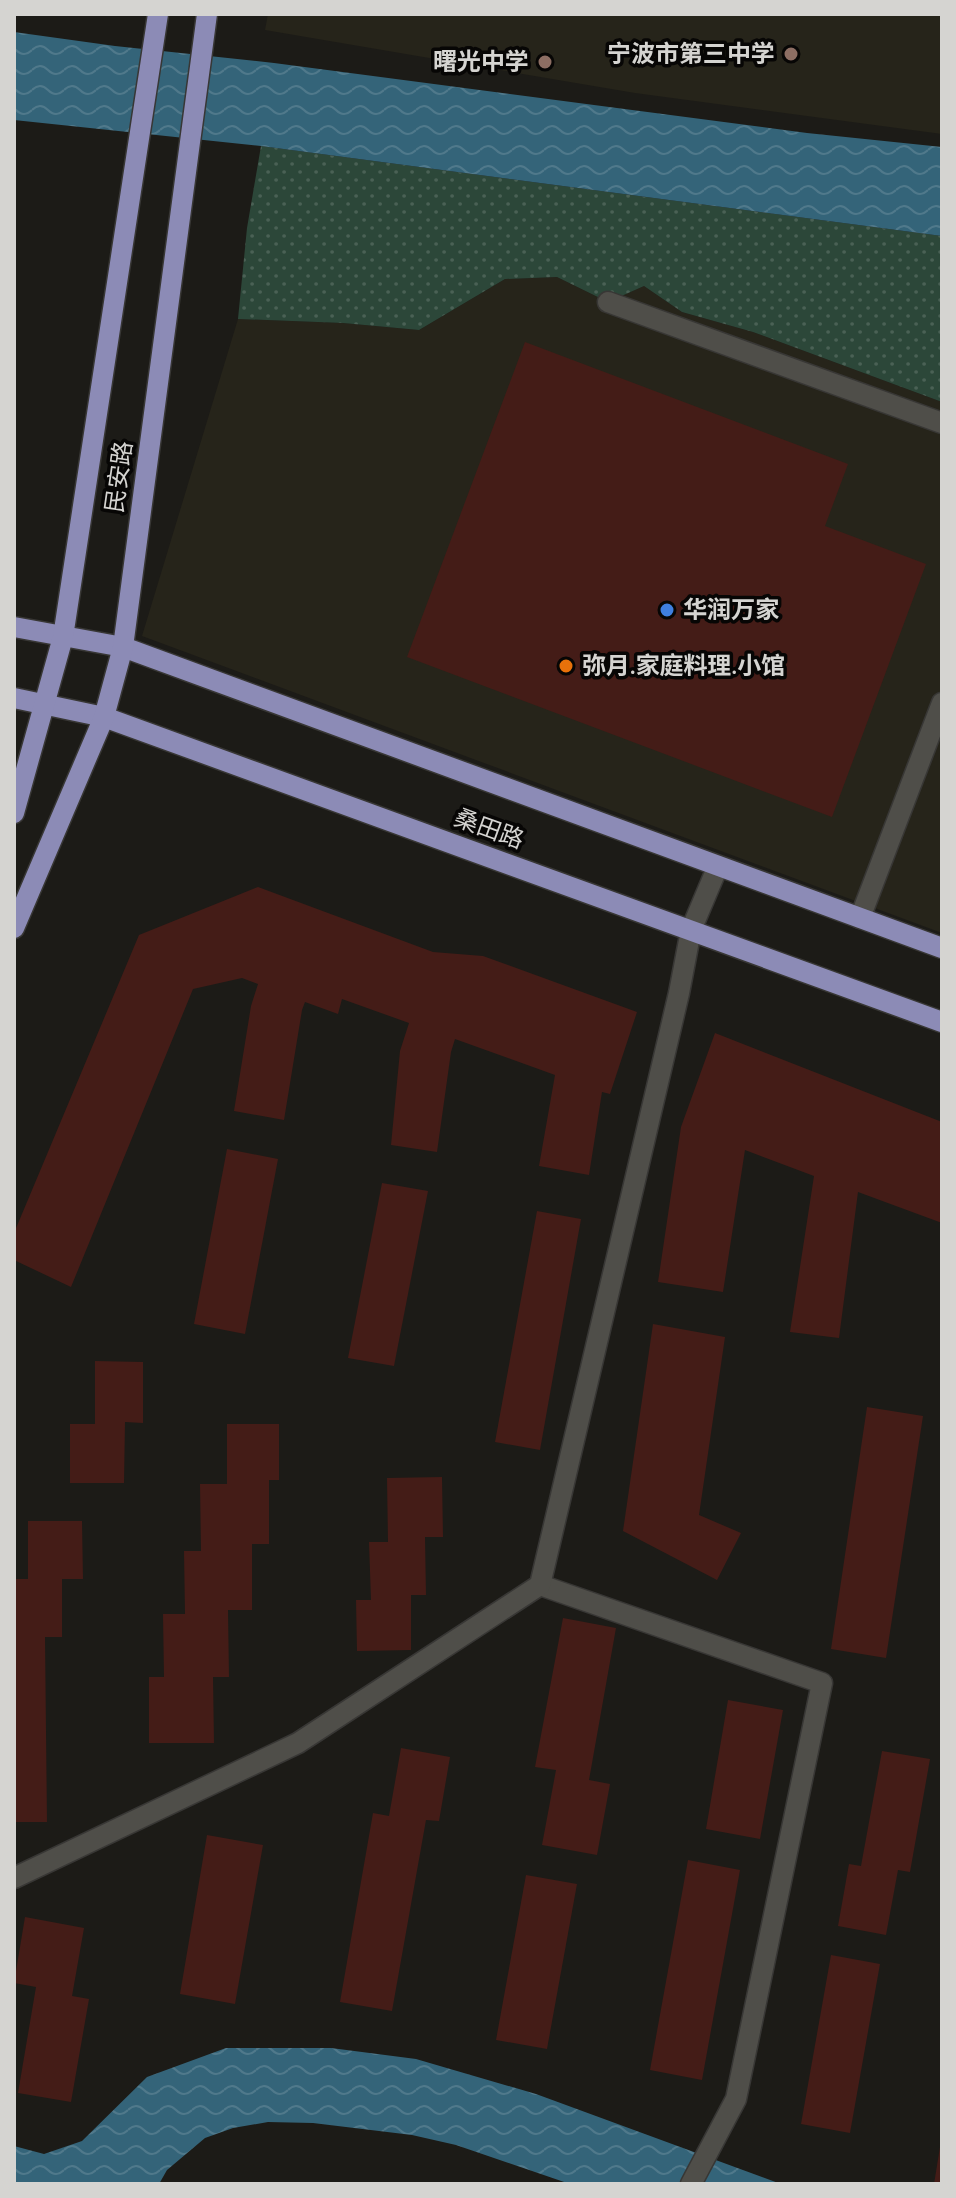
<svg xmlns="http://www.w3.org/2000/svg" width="956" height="2198" viewBox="0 0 956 2198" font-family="'Alegreya Sans','Noto Sans SC',sans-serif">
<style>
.built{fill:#26241a}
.park{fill:url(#park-dots)}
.water{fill:url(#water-waves)}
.building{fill:#441c17}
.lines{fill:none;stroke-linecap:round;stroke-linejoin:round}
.minor-casing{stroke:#383735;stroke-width:23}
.major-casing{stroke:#383735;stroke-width:23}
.minor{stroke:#4f4e49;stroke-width:20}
.major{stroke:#8c8bb6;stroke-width:20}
.education-dot{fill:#8d6e63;stroke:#070605;stroke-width:3}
.shop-dot{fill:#3f7fe0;stroke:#070605;stroke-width:3}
.food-dot{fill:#e8710a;stroke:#070605;stroke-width:3}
.labels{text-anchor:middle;stroke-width:7;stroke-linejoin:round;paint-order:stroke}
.poi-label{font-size:24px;font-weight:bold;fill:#d5d4d1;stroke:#070605;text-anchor:end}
.street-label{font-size:24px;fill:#d5d4d1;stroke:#070605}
</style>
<defs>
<pattern id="park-dots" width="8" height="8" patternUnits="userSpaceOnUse" patternTransform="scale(2)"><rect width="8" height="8" fill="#2c4739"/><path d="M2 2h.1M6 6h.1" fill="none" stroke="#4a6155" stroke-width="1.8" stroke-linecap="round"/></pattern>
<pattern id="water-waves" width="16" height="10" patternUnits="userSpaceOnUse" patternTransform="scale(2)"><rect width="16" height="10" fill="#346479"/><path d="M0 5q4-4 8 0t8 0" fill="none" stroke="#50798b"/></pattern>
</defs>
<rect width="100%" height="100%" fill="#1c1b17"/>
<!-- built -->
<g class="built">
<path d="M268,14H942V134L635,93L265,30Z"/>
<path d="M557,277L608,302L644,286L682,312L753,332L942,402V933L142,636L238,319L343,323L419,330L505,279Z"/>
</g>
<!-- park -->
<path class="park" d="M261,146L942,236V402L753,332L682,312L644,286L608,302L557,277L505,279L419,330L343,323L238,319L247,228Z"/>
<!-- water -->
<g class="water">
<path d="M14,32L115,46L274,63L807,133L942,147V236L261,146L14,120Z"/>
<path d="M226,2048H331L416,2059L536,2094L781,2184H570L456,2145L412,2135L313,2123L268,2122L233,2128L205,2138L167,2170L159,2184H14V2146L44,2154L82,2141L147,2077Z"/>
</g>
<!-- building -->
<g class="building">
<path d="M525,342L848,464L825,526L926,564L832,817L407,657Z"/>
<path d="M258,887L433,952L483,956L637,1012L610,1094L602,1092L589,1175L539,1166L555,1075L455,1039L451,1052L437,1152L391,1145L400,1051L409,1023L342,999L338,1014L305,1002L302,1010L284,1120L234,1111L251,1006L258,984L242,978L193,989L71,1287L14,1260V1233L139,935Z"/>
<path d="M715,1033L942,1122V1223L858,1192L839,1338L790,1332L814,1176L745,1150L723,1292L658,1282L681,1127Z"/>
<path d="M227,1149L278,1159L245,1334L194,1324Z"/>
<path d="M382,1183L428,1191L394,1366L348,1358Z"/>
<path d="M537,1211L581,1219L540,1450L495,1442Z"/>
<path d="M653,1324L725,1337L699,1515L741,1533L717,1580L623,1531Z"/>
<path d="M95,1361L143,1362V1423L125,1422L124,1483H70V1424H95Z"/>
<path d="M867,1407L923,1416L886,1658L831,1649Z"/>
<path d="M227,1424H279V1480H269V1544H252V1610H228L229,1677H213L214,1743H149V1677H164L163,1614H185L184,1551H201L200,1484H227Z"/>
<path d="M442,1477L443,1537H425L426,1595H411V1650L357,1651L356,1600H371L369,1542H388L387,1478Z"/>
<path d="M28,1521H82L83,1579H62V1637H45L47,1822H14V1579H28Z"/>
<path d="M563,1618L616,1628L589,1780L610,1784L597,1855L542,1845L556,1770L535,1767Z"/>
<path d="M728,1700L783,1710L760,1839L706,1829Z"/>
<path d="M401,1748L450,1757L439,1821L426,1820L392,2011L340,2002L373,1813L389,1816Z"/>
<path d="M882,1751L930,1759L910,1872L898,1870L886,1935L838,1926L849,1864L861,1866Z"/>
<path d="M207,1835L263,1845L235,2004L180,1994Z"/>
<path d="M688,1860L740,1870L702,2080L650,2070Z"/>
<path d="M526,1875L577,1884L547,2049L496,2040Z"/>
<path d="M25,1917L84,1928L72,1996L89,1999L71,2102L18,2093L36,1987L14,1983Z"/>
<path d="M831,1955L880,1964L850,2133L801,2124Z"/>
<path d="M940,2147H942V2184H934Z"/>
</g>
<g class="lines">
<defs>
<g id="minor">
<path d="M608,302L942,423"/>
<path d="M860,918L942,703"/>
<path d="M540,1585L822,1683L736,2099L691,2184"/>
<path d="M14,1878L298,1743L540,1585L679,993L691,930L718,866"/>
</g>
<g id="major">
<path d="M14,627L123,647L942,948"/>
<path d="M14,698L104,717L942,1022"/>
<path d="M14,813L63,637L158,14"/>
<path d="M14,928L104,717L123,647L207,14"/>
</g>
</defs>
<!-- minor casing -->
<use href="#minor" class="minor-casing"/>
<!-- major casing -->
<use href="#major" class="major-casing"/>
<!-- minor -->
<use href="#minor" class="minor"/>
<!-- major -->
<use href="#major" class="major"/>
</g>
<!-- markers -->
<g class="education-dot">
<circle cx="791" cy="54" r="8"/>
<circle cx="545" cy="62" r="8"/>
</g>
<circle class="shop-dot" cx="667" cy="610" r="8"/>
<circle class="food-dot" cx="566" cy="666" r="8"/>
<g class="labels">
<!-- poi labels -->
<g class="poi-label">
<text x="775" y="62">宁波市第三中学</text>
<text x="529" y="70">曙光中学</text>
<text x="683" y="618" text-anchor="start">华润万家</text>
<text x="582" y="674" text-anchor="start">弥月.家庭料理.小馆</text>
</g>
<!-- street labels -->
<g class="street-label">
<text transform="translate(119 477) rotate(-82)" y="8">民安路</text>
<text transform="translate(489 829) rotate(20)" y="8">桑田路</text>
</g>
</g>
<!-- border -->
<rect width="956" height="2198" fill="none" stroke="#d5d4d1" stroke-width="32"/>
</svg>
